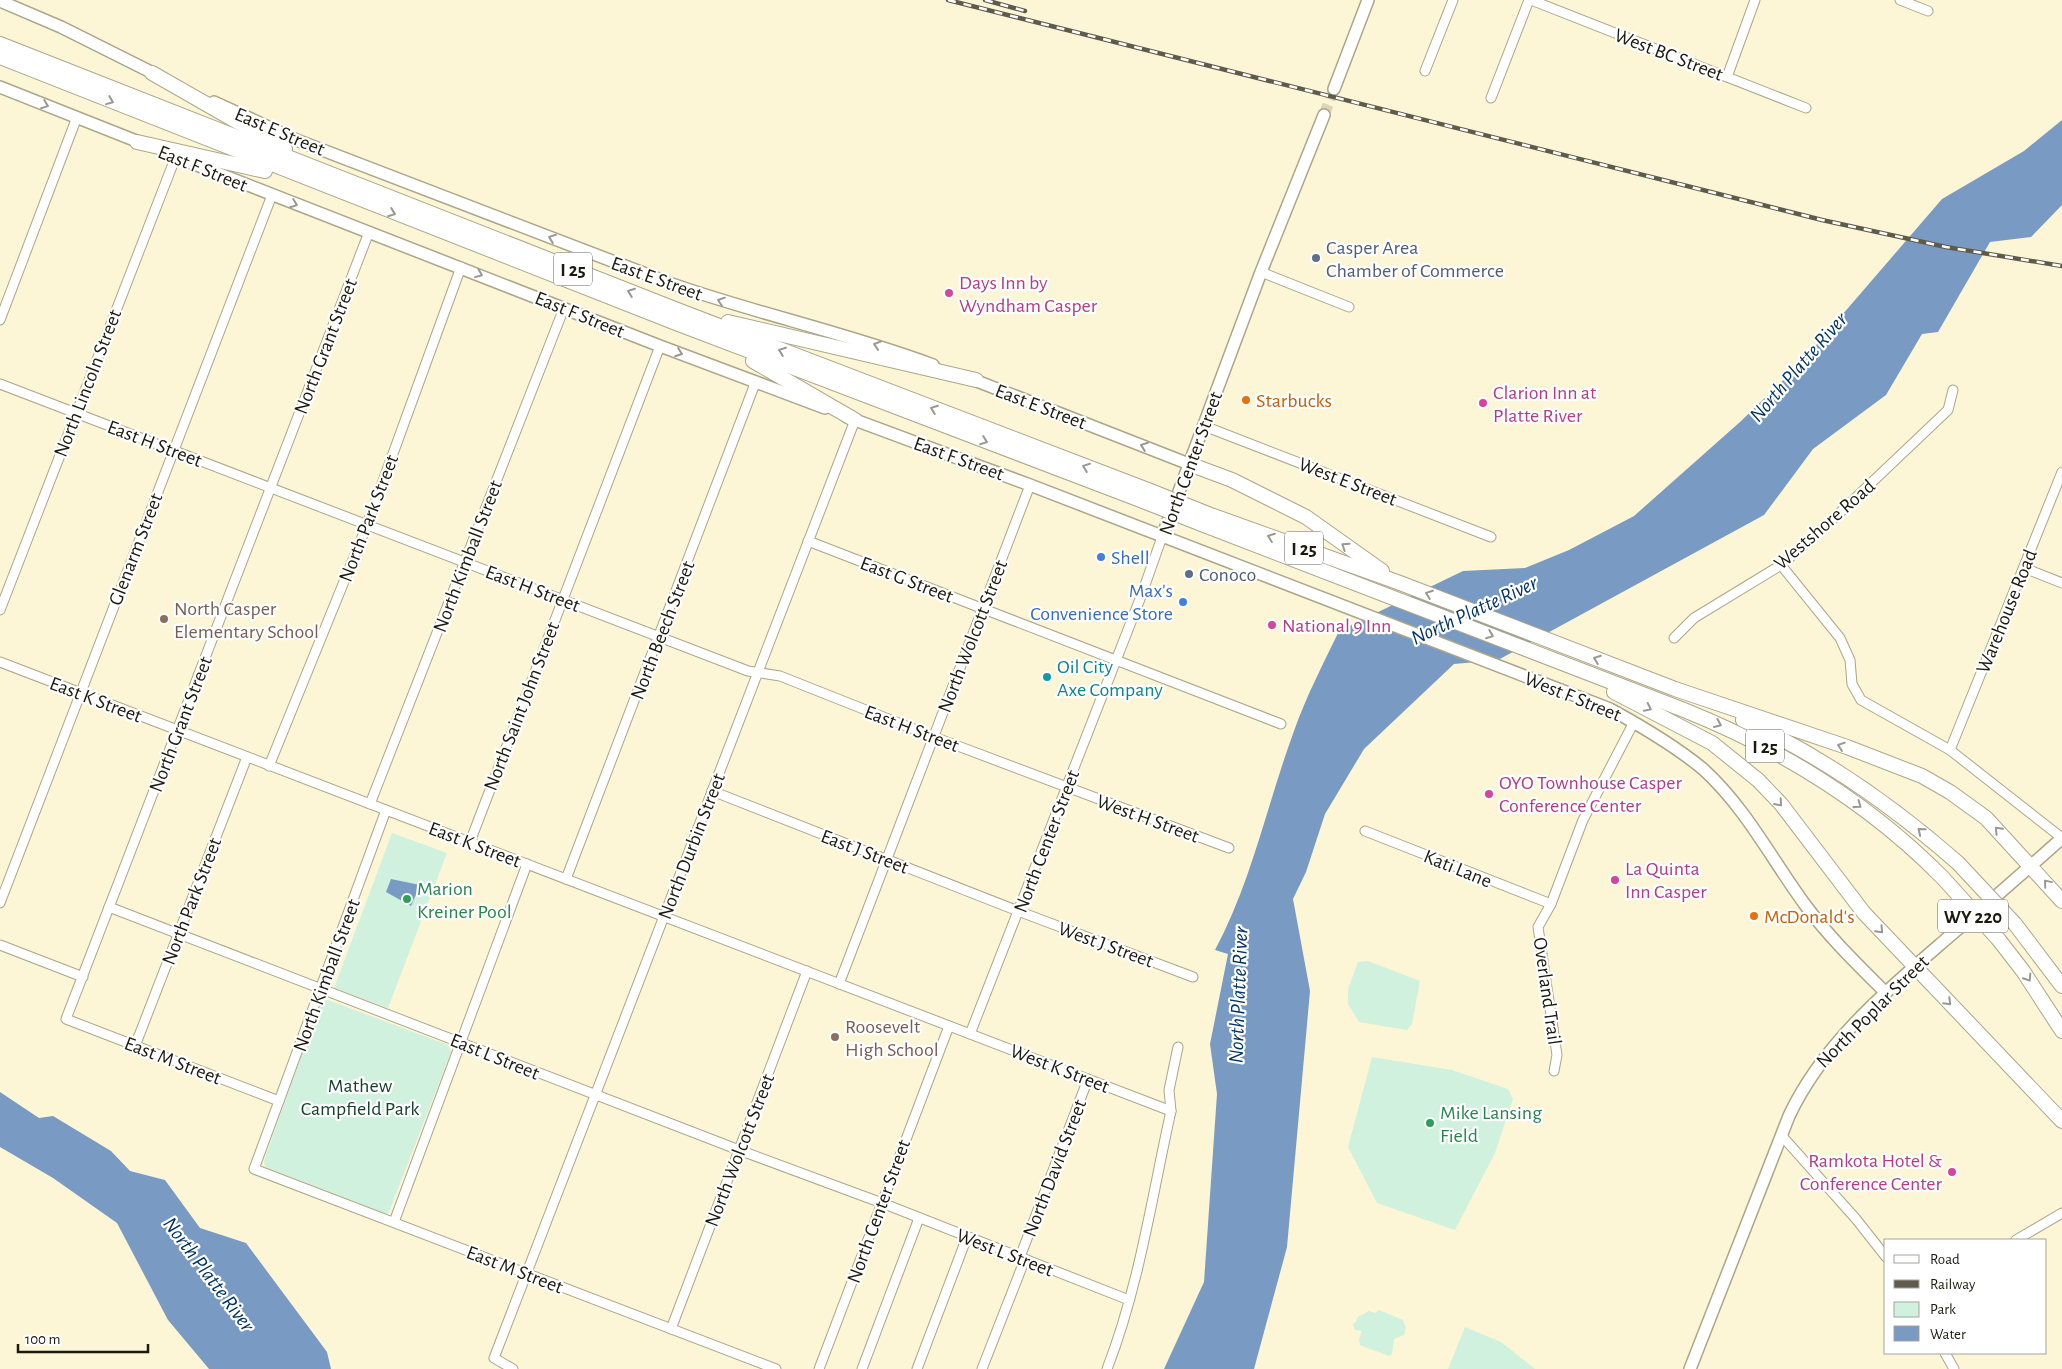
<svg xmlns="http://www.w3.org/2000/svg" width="2062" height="1369" viewBox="0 0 2062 1369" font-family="'Alegreya Sans',sans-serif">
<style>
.green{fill:#cff1de}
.water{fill:#789ac3}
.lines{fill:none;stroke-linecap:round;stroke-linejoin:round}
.major-tunnel{stroke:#dad5b9;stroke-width:11;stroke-dasharray:11 5.5;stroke-linecap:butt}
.minor-casing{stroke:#aca689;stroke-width:11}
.major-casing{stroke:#aca689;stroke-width:14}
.highway-casing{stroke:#aca689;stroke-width:16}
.minor{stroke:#fff;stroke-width:9}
.major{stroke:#fff;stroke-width:11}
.highway{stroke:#fff;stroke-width:14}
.rail-casing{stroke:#5e5b4a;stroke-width:4.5}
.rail{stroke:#fff;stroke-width:2.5;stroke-dasharray:8;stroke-linecap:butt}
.highway-bridge-casing{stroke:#aca689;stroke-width:16;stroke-linecap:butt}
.highway-bridge{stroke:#fff;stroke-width:14}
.oneway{stroke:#999893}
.service-dot{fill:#5c6f8a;stroke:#fff;stroke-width:2}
.hotel-dot{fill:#d1479c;stroke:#fff;stroke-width:2}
.food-dot{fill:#e8710a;stroke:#fff;stroke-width:2}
.shop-dot{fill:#3f7fe0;stroke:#fff;stroke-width:2}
.education-dot{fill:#8d6e63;stroke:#fff;stroke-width:2}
.culture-dot{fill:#0f9aa8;stroke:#fff;stroke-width:2}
.leisure-dot{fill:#2e9e5b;stroke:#fff;stroke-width:2}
.labels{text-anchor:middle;stroke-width:4.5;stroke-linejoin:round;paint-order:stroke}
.shield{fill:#fff;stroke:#605f56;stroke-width:1}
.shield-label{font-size:19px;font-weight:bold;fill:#1c1a0e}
.street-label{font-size:20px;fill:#1c1a0e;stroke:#fff}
.service-label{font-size:20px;fill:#4e5e75;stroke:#fff;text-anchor:start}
.hotel-label{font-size:20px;fill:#b23c85;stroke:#fff;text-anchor:start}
.food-label{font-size:20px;fill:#c56008;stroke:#fff;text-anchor:start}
.shop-label{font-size:20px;fill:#366cbe;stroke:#fff;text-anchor:start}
.education-label{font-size:20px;fill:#785e54;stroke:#fff;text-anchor:start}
.culture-label{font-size:20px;fill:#0d838f;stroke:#fff;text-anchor:start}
.leisure-label{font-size:20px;fill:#27864d;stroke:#fff;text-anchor:start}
.park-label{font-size:20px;fill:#15412d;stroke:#fff}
.water-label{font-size:21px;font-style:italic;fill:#003466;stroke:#fff}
</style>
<rect width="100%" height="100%" fill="#fcf6d7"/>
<!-- green -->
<g class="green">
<path d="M392,833L447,853L388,1008L334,988Z"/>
<path d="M1368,961L1420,981L1412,1024L1407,1030L1359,1022L1348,1004V989L1358,962Z"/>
<path d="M328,1000L448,1045L451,1052L389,1212L386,1214L265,1167L264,1161L320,1002Z"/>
<path d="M1372,1057L1452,1070L1508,1089L1513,1099L1495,1153L1455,1230L1377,1203L1348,1147Z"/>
<path d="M1379,1310L1403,1320L1406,1328L1404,1335L1394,1339L1392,1354L1389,1356L1360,1345L1359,1339L1362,1331L1355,1330L1353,1324L1356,1322L1358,1317L1369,1311L1375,1313Z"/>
<path d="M1465,1327L1501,1342L1535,1369H1448Z"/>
</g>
<!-- water -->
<g class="water">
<path d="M2062,120V205L2031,237L1990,242L1938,332L1922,334L1886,395L1813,449L1764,515L1498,660L1454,664L1364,749L1325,814L1306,872L1293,899L1310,991L1287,1247L1254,1369H1164L1204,1282L1217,1094L1210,1044L1228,954L1215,950C1252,881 1267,804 1294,731C1306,697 1323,664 1339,631L1463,571L1525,568L1569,550L1634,516L1740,422L1799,365L1942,199L2024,151Z"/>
<path d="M391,879L420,885L411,906L386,892Z"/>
<path d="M0,1092L39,1118L53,1116L111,1151L130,1171L165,1180L200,1228L246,1243L327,1352L331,1369H209L168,1320L117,1223L53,1178L0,1147Z"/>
</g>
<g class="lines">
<!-- major-tunnel -->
<path class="major-tunnel" d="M1324,115L1334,89"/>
<defs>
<g id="minor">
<path d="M1531,0L1806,108"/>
<path d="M1900,0L1928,11"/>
<path d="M1425,71L1453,0"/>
<path d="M1727,77L1755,0"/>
<path d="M1491,98L1529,0"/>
<path d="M1261,272L1349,307"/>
<path d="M0,320L77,117"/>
<path d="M0,384L748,671L780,676L934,737L1229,848"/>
<path d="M1204,426L1491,537"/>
<path d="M808,541L1281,724"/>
<path d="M1781,565L1840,638L1850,660L1852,684L1861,700L1950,750L2062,838"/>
<path d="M2024,568L2062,583"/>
<path d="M0,610L176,156"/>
<path d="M1674,638L1694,618L1781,565L1829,523L1948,410L1953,390"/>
<path d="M0,662L1171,1111"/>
<path d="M1950,750L2062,472"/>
<path d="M269,766L367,525L461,267"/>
<path d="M712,791L1018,911L1193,977"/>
<path d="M370,804L564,308"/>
<path d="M386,810L254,1169L776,1369"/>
<path d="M1365,831L1551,904"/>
<path d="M470,842L660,346"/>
<path d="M566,879L756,381"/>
<path d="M0,903L272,195"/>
<path d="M109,907L739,1150L882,1203L1129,1300"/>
<path d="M0,945L83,977"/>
<path d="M839,984L1030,485"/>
<path d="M970,1034L1140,599L1162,537"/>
<path d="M135,1046L247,757"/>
<path d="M1554,1071L1557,1055L1538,927L1551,904L1583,820L1634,722"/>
<path d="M279,1101L66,1019L369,232"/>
<path d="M1782,1136L1856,1219L1886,1257"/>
<path d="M394,1222L527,864"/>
<path d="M2016,1240L2062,1213"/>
<path d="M1020,1257L1088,1079"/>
<path d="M671,1329L807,971"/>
<path d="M1945,1353L1954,1369"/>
<path d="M513,1369L494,1358L855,420"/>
<path d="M819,1369L949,1026"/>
<path d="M862,1369L919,1218"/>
<path d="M917,1369L967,1237"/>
<path d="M982,1369L1025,1259"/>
<path d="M1107,1369C1139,1287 1152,1196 1171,1111L1169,1090L1178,1047"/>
</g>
<g id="major">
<path d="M0,1L61,27L159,76"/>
<path d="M0,87L144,144"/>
<path d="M1334,89L1368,0"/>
<path d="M214,102L299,141L672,284C758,314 847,333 933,365"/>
<path d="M171,155L660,346L825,408"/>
<path d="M969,378L1189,464"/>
<path d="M847,417L1030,485L1610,709C1643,727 1674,745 1703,769C1746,808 1772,860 1806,906C1830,938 1858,965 1886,993"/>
<path d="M1162,537L1261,272L1324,115"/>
<path d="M1690,1369L1789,1116C1822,1045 1886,991 1944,941C1984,907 2023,873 2062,838"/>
</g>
<g id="highway">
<path d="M0,44L680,311L1148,490"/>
<path d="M0,57L676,323L1143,501"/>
<path d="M152,73L285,149"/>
<path d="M137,142L265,171"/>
<path d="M728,322L976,380"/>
<path d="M753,361L855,420"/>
<path d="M1189,464L1232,480L1306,517L1382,571"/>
<path d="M1208,514L1400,583L1675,689L1847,747L1922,776L1950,792L1986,818L2062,901"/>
<path d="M1204,525L1684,710C1781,749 1869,803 1943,878"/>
<path d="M1614,692L1712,743L1758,780L1781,804L1864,913L2062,1121"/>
<path d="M1743,720C1822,756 1893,806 1958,863"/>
<path d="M2015,924L2062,986"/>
<path d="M1999,940L2023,971L2062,1031"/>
</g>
</defs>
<!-- minor casing -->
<use href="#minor" class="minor-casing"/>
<!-- major casing -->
<use href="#major" class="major-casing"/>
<!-- highway casing -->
<use href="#highway" class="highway-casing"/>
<!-- minor -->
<use href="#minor" class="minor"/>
<!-- major -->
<use href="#major" class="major"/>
<!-- highway -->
<use href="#highway" class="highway"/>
<defs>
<g id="rail">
<path d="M948,0L1822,220L1946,247L2062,266"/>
<path d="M985,0L1025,11"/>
</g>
</defs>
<!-- rail casing -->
<use href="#rail" class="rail-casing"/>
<!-- rail -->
<use href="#rail" class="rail"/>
<defs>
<g id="highway-bridge">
<path d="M1148,490L1208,514"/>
<path d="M1143,501L1204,525"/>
<path d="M1958,863L2015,924"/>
<path d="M1943,878L1999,940"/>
</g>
</defs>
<!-- highway-bridge casing -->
<use href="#highway-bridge" class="highway-bridge-casing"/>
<!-- highway-bridge -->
<use href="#highway-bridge" class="highway-bridge"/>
</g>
<!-- one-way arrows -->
<defs><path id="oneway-chevron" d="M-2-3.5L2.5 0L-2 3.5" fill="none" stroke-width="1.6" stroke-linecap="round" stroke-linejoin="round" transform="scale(1.25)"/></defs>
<g class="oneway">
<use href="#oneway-chevron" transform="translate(110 101) rotate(22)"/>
<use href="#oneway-chevron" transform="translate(45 105) rotate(21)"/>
<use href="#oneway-chevron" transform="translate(294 204) rotate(21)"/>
<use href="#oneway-chevron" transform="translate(392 213) rotate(21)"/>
<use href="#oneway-chevron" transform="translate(552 238) rotate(-159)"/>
<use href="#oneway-chevron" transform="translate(479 274) rotate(22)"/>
<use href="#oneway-chevron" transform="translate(631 292) rotate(-159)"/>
<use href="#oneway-chevron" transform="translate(721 301) rotate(-161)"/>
<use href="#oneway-chevron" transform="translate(877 345) rotate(-162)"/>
<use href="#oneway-chevron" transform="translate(782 351) rotate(-159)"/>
<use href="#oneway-chevron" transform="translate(679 353) rotate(20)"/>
<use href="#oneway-chevron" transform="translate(934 409) rotate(-159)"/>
<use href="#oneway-chevron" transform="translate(984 441) rotate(21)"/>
<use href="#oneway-chevron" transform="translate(1144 446) rotate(-159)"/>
<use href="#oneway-chevron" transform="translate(1086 467) rotate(-159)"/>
<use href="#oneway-chevron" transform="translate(1271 537) rotate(-160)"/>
<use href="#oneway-chevron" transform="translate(1345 546) rotate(-146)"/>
<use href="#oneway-chevron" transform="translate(1429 594) rotate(-159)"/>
<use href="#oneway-chevron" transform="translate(1490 635) rotate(21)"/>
<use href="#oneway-chevron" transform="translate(1597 659) rotate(-159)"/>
<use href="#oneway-chevron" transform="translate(1648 708) rotate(26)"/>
<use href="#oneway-chevron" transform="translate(1718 724) rotate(23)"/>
<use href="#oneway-chevron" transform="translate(1841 746) rotate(-161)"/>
<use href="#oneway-chevron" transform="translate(1779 803) rotate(49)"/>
<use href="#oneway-chevron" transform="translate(1858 805) rotate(36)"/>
<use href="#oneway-chevron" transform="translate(1998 830) rotate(-134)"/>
<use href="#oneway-chevron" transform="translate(1921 831) rotate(-141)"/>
<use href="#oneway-chevron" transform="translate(2047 883) rotate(-130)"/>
<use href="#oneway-chevron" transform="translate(1880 930) rotate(47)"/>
<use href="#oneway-chevron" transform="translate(2028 978) rotate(57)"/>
<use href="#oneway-chevron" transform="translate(1948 1002) rotate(45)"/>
</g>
<!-- markers -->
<g class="service-dot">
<circle cx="1316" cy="258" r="5"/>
<circle cx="1189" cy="574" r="5"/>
</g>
<g class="hotel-dot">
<circle cx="949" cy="293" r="5"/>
<circle cx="1483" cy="403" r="5"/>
<circle cx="1272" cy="625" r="5"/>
<circle cx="1489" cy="794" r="5"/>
<circle cx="1615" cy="880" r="5"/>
<circle cx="1952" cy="1172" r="5"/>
</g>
<g class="food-dot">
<circle cx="1246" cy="400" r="5"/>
<circle cx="1754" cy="916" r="5"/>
</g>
<g class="shop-dot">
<circle cx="1101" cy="557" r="5"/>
<circle cx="1183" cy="602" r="5"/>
</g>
<g class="education-dot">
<circle cx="164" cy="619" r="5"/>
<circle cx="835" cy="1037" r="5"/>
</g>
<circle class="culture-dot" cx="1047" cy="677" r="5"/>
<g class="leisure-dot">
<circle cx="407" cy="899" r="5"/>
<circle cx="1430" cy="1123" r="5"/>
</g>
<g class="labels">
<!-- shield labels -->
<g class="shield">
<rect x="554" y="252.5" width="38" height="33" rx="4"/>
<rect x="1285" y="531.5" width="38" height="33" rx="4"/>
<rect x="1746" y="729.5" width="38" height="33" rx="4"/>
<rect x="1938" y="899.5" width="70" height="33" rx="4"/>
</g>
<g class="shield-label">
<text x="573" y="276">I 25</text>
<text x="1304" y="555">I 25</text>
<text x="1765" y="753">I 25</text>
<text x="1973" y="923">WY 220</text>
</g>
<!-- street labels -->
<g class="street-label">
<text transform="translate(1669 54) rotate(21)" y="7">West BC Street</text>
<text transform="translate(280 131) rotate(23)" y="7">East E Street</text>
<text transform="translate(203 168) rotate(22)" y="7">East F Street</text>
<text transform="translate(657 278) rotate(20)" y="7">East E Street</text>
<text transform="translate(580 314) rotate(22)" y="7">East F Street</text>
<text transform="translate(325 346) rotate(-69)" y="7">North Grant Street</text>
<text transform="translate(87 383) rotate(-69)" y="7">North Lincoln Street</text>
<text transform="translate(1041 406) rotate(21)" y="7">East E Street</text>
<text transform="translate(155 443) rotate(21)" y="7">East H Street</text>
<text transform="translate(959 458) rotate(20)" y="7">East F Street</text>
<text transform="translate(1190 463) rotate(-70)" y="7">North Center Street</text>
<text transform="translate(1348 481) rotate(21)" y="7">West E Street</text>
<text transform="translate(368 518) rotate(-69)" y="7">North Park Street</text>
<text transform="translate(1824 524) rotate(-41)" y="7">Westshore Road</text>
<text transform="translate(135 549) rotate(-69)" y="7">Glenarm Street</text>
<text transform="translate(467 556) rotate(-69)" y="7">North Kimball Street</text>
<text transform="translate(907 579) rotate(21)" y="7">East G Street</text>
<text transform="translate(533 588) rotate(21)" y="7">East H Street</text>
<text transform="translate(2006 611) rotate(-68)" y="7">Warehouse Road</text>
<text transform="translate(662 630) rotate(-69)" y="7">North Beech Street</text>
<text transform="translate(972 636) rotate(-69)" y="7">North Wolcott Street</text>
<text transform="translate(1573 696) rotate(22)" y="7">West F Street</text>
<text transform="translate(96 699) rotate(21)" y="7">East K Street</text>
<text transform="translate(521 706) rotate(-69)" y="7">North Saint John Street</text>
<text transform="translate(180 724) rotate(-69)" y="7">North Grant Street</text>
<text transform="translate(912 728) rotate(21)" y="7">East H Street</text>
<text transform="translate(1148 818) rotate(20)" y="7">West H Street</text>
<text transform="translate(1046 841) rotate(-69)" y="7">North Center Street</text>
<text transform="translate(475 844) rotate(21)" y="7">East K Street</text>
<text transform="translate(691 846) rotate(-69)" y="7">North Durbin Street</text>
<text transform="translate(865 851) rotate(21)" y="7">East J Street</text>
<text transform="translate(1458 868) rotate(22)" y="7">Kati Lane</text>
<text transform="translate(191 901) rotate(-69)" y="7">North Park Street</text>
<text transform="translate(1106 944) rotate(20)" y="7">West J Street</text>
<text transform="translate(326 975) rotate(-70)" y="7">North Kimball Street</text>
<text transform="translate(1548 991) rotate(82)" y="7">Overland Trail</text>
<text transform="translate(1872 1011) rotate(-45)" y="7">North Poplar Street</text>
<text transform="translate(495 1056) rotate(22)" y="7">East L Street</text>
<text transform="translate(173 1060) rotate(21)" y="7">East M Street</text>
<text transform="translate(1060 1068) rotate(21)" y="7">West K Street</text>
<text transform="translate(739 1150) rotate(-69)" y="7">North Wolcott Street</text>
<text transform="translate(1054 1168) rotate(-69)" y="7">North David Street</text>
<text transform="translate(878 1211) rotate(-70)" y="7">North Center Street</text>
<text transform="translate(1005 1252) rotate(21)" y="7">West L Street</text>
<text transform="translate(515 1269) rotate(21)" y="7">East M Street</text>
</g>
<!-- service labels -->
<g class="service-label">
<text x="1326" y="254">Casper Area<tspan x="1326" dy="23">Chamber of Commerce</tspan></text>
<text x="1199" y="581">Conoco</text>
</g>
<!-- hotel labels -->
<g class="hotel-label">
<text x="959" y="289">Days Inn by<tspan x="959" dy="23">Wyndham Casper</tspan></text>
<text x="1493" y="399">Clarion Inn at<tspan x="1493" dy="23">Platte River</tspan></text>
<text x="1282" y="632">National 9 Inn</text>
<text x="1499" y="789">OYO Townhouse Casper<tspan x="1499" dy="23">Conference Center</tspan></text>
<text x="1625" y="875">La Quinta<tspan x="1625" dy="23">Inn Casper</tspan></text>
<text x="1942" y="1167" text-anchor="end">Ramkota Hotel &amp;<tspan x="1942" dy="23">Conference Center</tspan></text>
</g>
<!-- food labels -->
<g class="food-label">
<text x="1256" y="407">Starbucks</text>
<text x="1764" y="923">McDonald's</text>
</g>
<!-- shop labels -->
<g class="shop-label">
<text x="1111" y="564">Shell</text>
<text x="1173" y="597" text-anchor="end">Max's<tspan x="1173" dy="23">Convenience Store</tspan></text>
</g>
<!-- education labels -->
<g class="education-label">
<text x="174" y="615">North Casper<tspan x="174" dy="23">Elementary School</tspan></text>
<text x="845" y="1033">Roosevelt<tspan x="845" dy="23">High School</tspan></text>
</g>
<!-- culture labels -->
<g class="culture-label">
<text x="1057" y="673">Oil City<tspan x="1057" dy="23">Axe Company</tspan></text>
</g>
<!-- leisure labels -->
<g class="leisure-label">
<text x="417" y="895">Marion<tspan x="417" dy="23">Kreiner Pool</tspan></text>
<text x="1440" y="1119">Mike Lansing<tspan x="1440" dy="23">Field</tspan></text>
</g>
<!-- park labels -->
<g class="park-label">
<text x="360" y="1092">Mathew<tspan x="360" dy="23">Campfield Park</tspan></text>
</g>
<!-- water labels -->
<g class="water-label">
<text transform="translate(1798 367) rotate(-49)" y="7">North Platte River</text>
<text transform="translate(1474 610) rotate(-25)" y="7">North Platte River</text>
<text transform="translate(1238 995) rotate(-88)" y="7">North Platte River</text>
<text transform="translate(209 1274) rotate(53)" y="7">North Platte River</text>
</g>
</g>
<!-- legend -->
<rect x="1884" y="1239" width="162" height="115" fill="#ffffff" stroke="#a4a39f"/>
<rect x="1894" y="1255" width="25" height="8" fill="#ffffff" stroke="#a4a39f"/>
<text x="1930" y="1264" font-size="15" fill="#1c1a0e">Road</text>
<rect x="1894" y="1280" width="25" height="8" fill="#5e5b4a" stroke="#a4a39f"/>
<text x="1930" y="1289" font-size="15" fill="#1c1a0e">Railway</text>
<rect x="1894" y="1302" width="25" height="15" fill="#cff1de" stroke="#a4a39f"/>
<text x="1930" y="1314" font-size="15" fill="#1c1a0e">Park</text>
<rect x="1894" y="1326" width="25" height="15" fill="#789ac3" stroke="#a4a39f"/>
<text x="1930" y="1339" font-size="15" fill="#1c1a0e">Water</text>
<!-- scale -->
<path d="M18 1344v8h130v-8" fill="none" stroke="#1c1a0e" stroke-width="2.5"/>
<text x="25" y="1344" font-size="15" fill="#1c1a0e" stroke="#ffffff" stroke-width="4" paint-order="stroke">100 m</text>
</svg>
